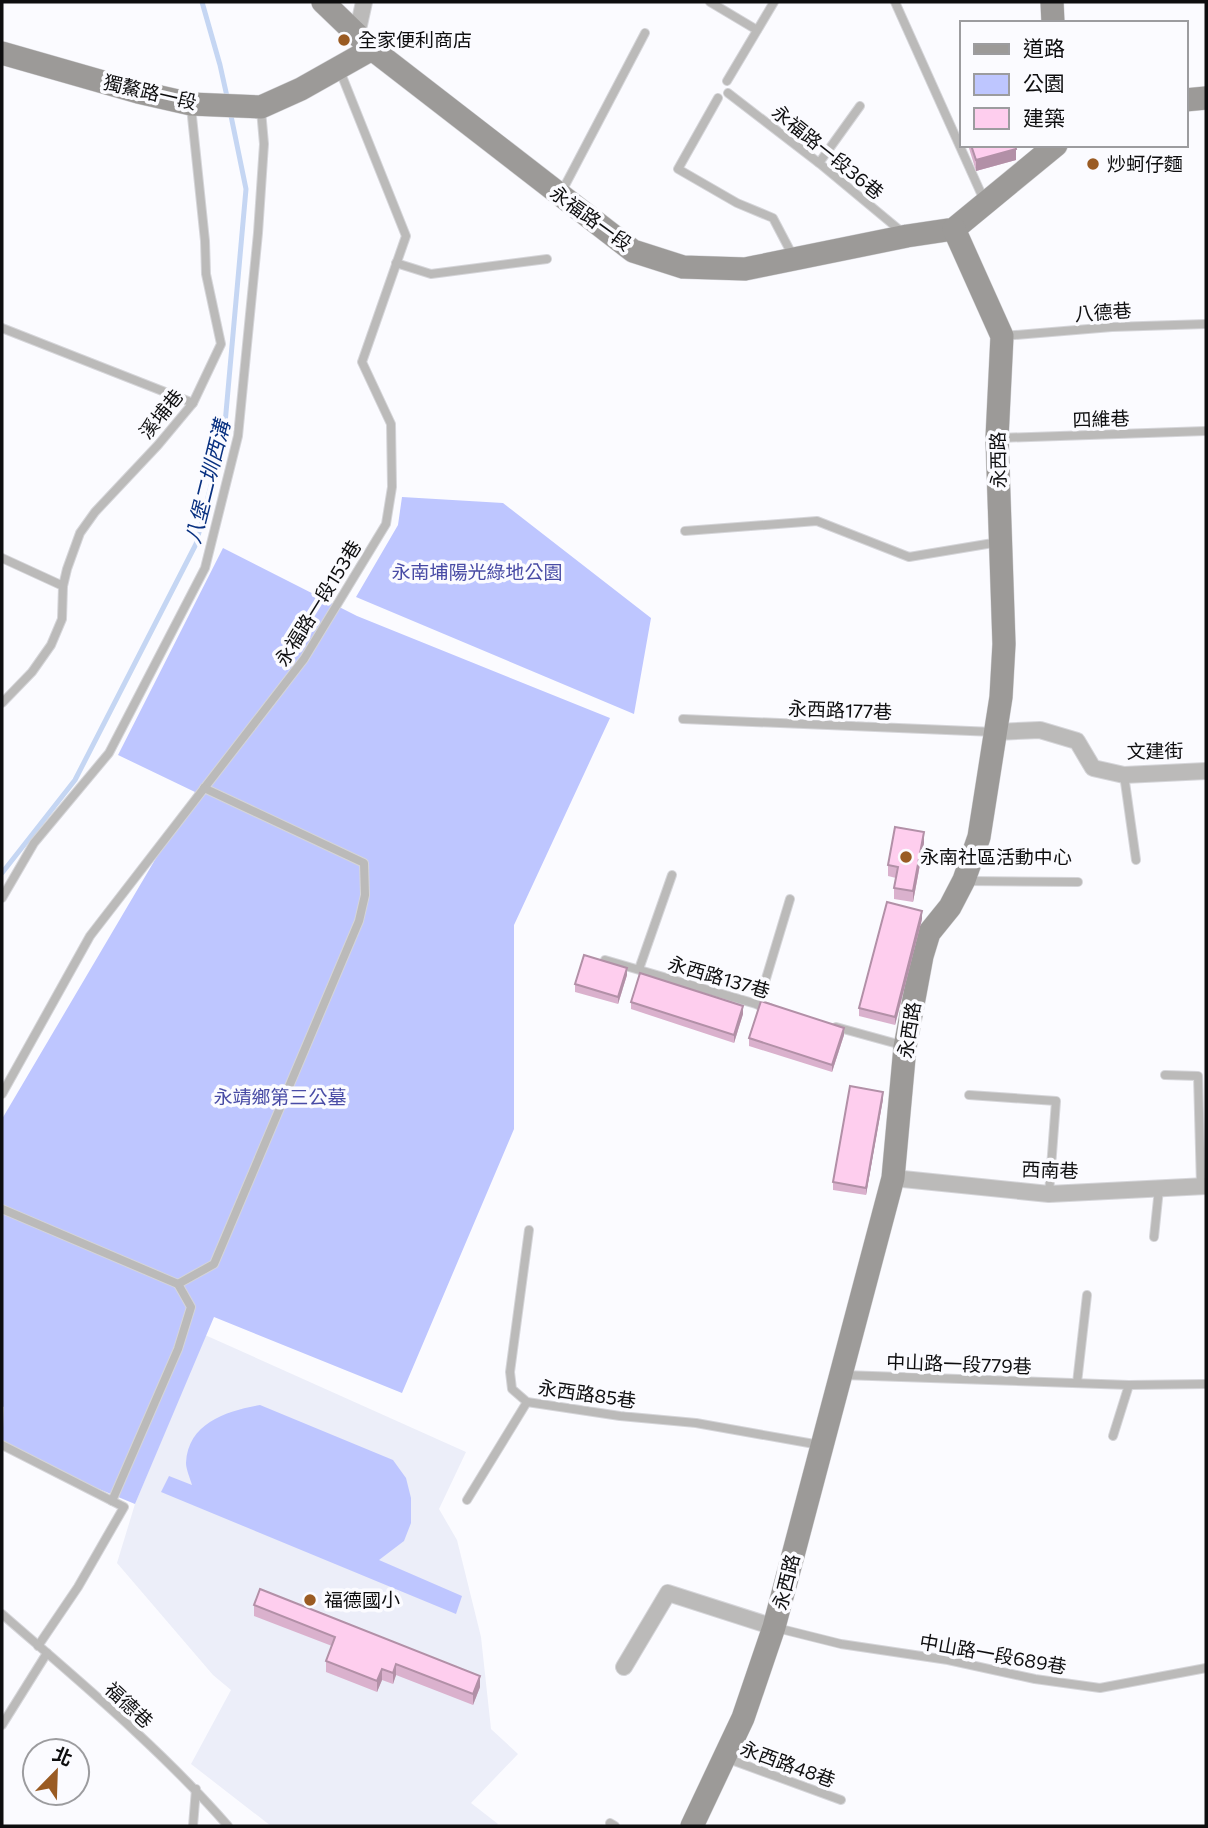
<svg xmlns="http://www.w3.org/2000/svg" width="1208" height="1828" viewBox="0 0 1208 1828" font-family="Commissioner,'Noto Sans TC',sans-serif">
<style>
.built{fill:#eceef9}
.green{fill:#bec6ff}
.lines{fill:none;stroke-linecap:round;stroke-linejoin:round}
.stream{stroke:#c5d6f3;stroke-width:5}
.lane-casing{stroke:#d5d5d9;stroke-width:10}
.street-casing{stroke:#d5d5d9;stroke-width:18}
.secondary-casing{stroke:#d5d5d9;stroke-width:24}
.lane{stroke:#bbbab9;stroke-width:8}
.street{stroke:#bbbab9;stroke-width:16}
.secondary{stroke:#9c9a98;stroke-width:23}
.wall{fill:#dab1cd}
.shaded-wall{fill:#b290a7}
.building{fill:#feceee;stroke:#b290a7;stroke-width:2}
.poi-dot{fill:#9a5b23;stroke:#fbfbff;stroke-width:2.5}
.labels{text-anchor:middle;stroke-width:7;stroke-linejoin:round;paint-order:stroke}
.poi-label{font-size:19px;fill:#0e0e0f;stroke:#fbfbff;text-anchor:start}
.street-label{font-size:19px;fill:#0e0e0f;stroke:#fbfbff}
.park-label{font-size:19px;fill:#484ba5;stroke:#fbfbff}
.water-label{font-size:21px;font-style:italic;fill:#093181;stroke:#fbfbff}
</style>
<rect width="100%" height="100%" fill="#fbfbff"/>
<!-- built -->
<path class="built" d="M205,1335L466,1452L439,1509L457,1540L481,1637L491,1729L518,1754L471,1803L498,1824L496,1826H271L191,1764L231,1690L213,1675L117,1563L135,1504Z"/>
<!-- green -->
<g class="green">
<path d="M402,497L503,503L651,618L634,714L356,597L398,525Z"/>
<path d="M223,548L357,616L610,718L514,925V1129L402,1393L214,1317L135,1504L2,1449L4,1407L2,1406V1119L195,792L118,755Z"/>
<path d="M260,1405L393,1460L406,1478L411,1498V1523L404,1541L379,1560L462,1596L456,1614L161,1492L169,1476L192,1485C190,1478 186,1469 186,1463C188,1422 228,1411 260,1405Z"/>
</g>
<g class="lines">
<!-- stream -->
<g class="stream">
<path d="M202,2L220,65L228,101"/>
<path d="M2,873L75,780L196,544L224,435L246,189L230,111"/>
</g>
<defs>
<g id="lane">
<path d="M710,2L757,30"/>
<path d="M895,2L984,200"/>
<path d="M727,81L774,2"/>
<path d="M728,93L819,163L902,232"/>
<path d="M718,98L678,169L737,203L773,218L794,258"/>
<path d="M819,163L860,106"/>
<path d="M561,193L645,33"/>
<path d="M396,263L431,274L547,259"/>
<path d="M2,328L193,403"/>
<path d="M1003,336L1112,327L1206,324"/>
<path d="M999,438L1206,431"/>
<path d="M685,531L817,521L909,557L999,542"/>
<path d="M2,558L63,586"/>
<path d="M2,703L32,672L51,645L62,619L63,586L67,569L80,533L95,512L158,445L193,403L221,344L206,274L205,241L191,107"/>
<path d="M683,719L994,732"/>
<path d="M1124,775L1136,860"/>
<path d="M967,881L1078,882"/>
<path d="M2,898L34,843L109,753L205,568L238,436L258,233L264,144L261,110"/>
<path d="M605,960L770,1008"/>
<path d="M639,969L672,875"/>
<path d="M758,1005L790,899"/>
<path d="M836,1027L905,1046"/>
<path d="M1165,1075L1198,1076L1201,1186"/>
<path d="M2,1094L90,936L304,659L386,524L392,487L391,424L362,362L406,236L340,71"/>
<path d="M969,1095L1056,1101L1049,1194"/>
<path d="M2,1209L178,1284L191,1307L178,1349L112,1501"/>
<path d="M529,1230L510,1372L512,1389L527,1402L620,1416L696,1423L820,1445"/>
<path d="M1154,1237L1159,1189"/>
<path d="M178,1284L214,1264L359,921L365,895L364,863L204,788"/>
<path d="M843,1375L1129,1385L1206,1384"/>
<path d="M1077,1383L1087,1295"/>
<path d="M1113,1436L1129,1385"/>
<path d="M2,1445L124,1507L78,1587L38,1646"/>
<path d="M467,1500L527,1402"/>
<path d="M2,1614C80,1682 160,1748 228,1826"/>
<path d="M777,1628L841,1644L948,1660L1035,1679L1100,1688L1206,1668"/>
<path d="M2,1725L47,1653"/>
<path d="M726,1758L841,1800"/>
<path d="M610,1823L615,1826"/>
<path d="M193,1826L196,1789"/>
</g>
<g id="street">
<path d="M357,34L364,2"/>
<path d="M996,732L1040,730L1077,741L1093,768L1124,775L1206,771"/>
<path d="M893,1178L1049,1194L1206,1186"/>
<path d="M624,1667L668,1593L774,1627"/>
</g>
<g id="secondary">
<path d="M323,2L372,49L633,251L683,267L745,269L907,236L954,229L1056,145"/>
<path d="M1052,2L1053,23"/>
<path d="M2,53L138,92L191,104L261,107L301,89L372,49"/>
<path d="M1185,100L1206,98"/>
<path d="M692,1826L743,1718L774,1627L893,1178L905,1047L922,956L929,933L950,907L964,880L979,837L1001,697L1004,644L997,438L1002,336L954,229"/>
</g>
</defs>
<!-- lane casing -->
<use href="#lane" class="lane-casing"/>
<!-- street casing -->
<use href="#street" class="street-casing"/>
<!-- secondary casing -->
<use href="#secondary" class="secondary-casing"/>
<!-- lane -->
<use href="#lane" class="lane"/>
<!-- street -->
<use href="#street" class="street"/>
<!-- secondary -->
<use href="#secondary" class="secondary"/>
</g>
<!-- wall -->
<g class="wall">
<path d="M968,145H1015L1016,160L976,171Z"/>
<path d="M924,843L913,902L894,899V888L896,878L888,876V865Z"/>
<path d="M922,919L895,1025L859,1016V1008Z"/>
<path d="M627,975L618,1004L575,992V984Z"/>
<path d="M631,1002L743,1014L734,1043L631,1009Z"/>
<path d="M844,1035L832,1072L749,1046V1038Z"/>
<path d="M883,1099L866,1195L833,1190V1182Z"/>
<path d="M254,1605L480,1687L473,1705L396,1675L393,1684L382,1680L377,1692L326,1672V1661L332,1646L254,1616Z"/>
</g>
<!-- shaded-wall -->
<g class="shaded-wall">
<path d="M1016,149V160L976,171V160Z"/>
<path d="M924,832V843L913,902V891Z"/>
<path d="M922,911V919L895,1025V1017Z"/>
<path d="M627,968V975L618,1004V997Z"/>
<path d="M743,1006V1014L734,1043V1035Z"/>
<path d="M844,1028V1035L832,1072V1065Z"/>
<path d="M883,1092V1099L866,1195V1188Z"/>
<path d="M396,1664V1675L393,1684V1673Z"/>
<path d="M382,1669V1680L377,1692V1681Z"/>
<path d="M480,1676V1687L473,1705V1694Z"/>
</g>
<!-- building -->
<g class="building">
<path d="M971,145H1015L1016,149L976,160Z"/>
<path d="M895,827L924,832L913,891L894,888L898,867L888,865Z"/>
<path d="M887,902L922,911L895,1017L859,1008Z"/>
<path d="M584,955L627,968L618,997L575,984Z"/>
<path d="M640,973L743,1006L734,1035L631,1002Z"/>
<path d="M761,1001L844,1028L832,1065L749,1038Z"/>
<path d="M850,1086L883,1092L866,1188L833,1182Z"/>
<path d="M260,1589L480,1676L473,1694L396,1664L393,1673L382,1669L377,1681L326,1661L335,1637L254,1605Z"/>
</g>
<!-- markers -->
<g class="poi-dot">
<circle cx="344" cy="40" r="7"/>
<circle cx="1093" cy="164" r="7"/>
<circle cx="906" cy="857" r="7"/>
<circle cx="310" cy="1600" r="7"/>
</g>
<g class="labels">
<!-- poi labels -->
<g class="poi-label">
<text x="358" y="47">全家便利商店</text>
<text x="1107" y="171">炒蚵仔麵</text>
<text x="920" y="864">永南社區活動中心</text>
<text x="324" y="1607">福德國小</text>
</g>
<!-- street labels -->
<g class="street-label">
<text transform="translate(150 92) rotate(13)" y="7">獨鰲路一段</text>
<text transform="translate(828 152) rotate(39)" y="7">永福路一段36巷</text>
<text transform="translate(591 218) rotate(36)" y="7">永福路一段</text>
<text transform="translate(1103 312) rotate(-4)" y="7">八德巷</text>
<text transform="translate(161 414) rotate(-51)" y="7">溪埔巷</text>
<text transform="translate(1101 419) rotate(-2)" y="7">四維巷</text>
<text transform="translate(998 460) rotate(-91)" y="7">永西路</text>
<text transform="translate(318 603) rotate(-58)" y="7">永福路一段153巷</text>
<text transform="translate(840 710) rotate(2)" y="7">永西路177巷</text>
<text transform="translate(1155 751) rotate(-1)" y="7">文建街</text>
<text transform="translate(719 977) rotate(16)" y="7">永西路137巷</text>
<text transform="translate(909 1030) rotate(-81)" y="7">永西路</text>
<text transform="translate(1050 1170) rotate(2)" y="7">西南巷</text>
<text transform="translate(959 1364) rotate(2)" y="7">中山路一段779巷</text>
<text transform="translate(587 1394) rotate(8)" y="7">永西路85巷</text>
<text transform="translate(786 1582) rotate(-76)" y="7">永西路</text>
<text transform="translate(993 1654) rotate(10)" y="7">中山路一段689巷</text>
<text transform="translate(129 1705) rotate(43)" y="7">福德巷</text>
<text transform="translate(788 1764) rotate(20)" y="7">永西路48巷</text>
</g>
<!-- park labels -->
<g class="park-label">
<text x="477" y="579">永南埔陽光綠地公園</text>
<text x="280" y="1104">永靖鄉第三公墓</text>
</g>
<!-- water labels -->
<g class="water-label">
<text transform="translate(208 482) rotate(-76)" y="7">八堡二圳西溝</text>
</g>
</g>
<!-- border -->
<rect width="1208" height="1828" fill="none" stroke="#0e0e0f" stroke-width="7"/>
<!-- legend -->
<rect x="960" y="21" width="228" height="126" fill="#fbfbff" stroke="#9c9c9f" stroke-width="2"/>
<rect x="974" y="44" width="35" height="10" fill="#9c9a98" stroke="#9c9c9f" stroke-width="2"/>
<text x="1023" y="56" font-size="21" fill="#0e0e0f">道路</text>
<rect x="974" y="74" width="35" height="21" fill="#bec6ff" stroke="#9c9c9f" stroke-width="2"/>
<text x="1023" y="91" font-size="21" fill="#0e0e0f">公園</text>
<rect x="974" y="108" width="35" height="21" fill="#feceee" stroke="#9c9c9f" stroke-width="2"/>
<text x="1023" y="126" font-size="21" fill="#0e0e0f">建築</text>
<!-- north arrow -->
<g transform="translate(56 1772) rotate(23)"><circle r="33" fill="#fbfbff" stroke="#9c9c9f" stroke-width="2"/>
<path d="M0-5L12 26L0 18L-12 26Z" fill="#9a5b23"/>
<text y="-10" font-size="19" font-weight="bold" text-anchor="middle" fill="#0e0e0f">北</text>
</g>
</svg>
